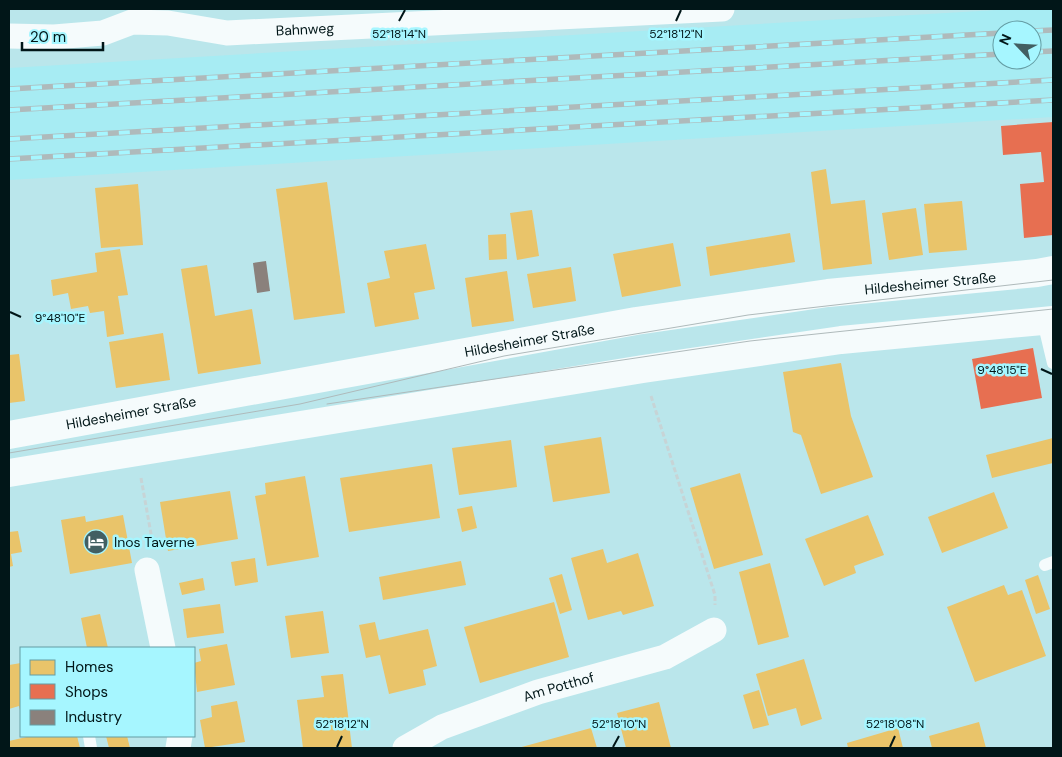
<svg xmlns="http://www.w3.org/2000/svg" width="1062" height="757" viewBox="0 0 1062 757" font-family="'DM Sans',sans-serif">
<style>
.built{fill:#a7ecf3;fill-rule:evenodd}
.homes{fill:#e9c46a}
.shops{fill:#e76f51}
.industry{fill:#8a817c}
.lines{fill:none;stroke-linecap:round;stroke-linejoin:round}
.path{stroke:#c7d4d6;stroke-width:3;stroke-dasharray:5 2.5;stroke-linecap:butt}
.service{stroke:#f5fbfc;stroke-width:12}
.minor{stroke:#f5fbfc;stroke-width:25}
.tertiary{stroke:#f5fbfc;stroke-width:28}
.tram{stroke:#afbabb;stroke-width:1}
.rail-casing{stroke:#afbabb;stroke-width:5.5}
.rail{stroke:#a6f6ff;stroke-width:4;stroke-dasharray:11;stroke-linecap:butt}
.ticks{fill:none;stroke:#011618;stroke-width:2}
.labels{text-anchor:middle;stroke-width:5;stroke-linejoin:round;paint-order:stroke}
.street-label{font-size:14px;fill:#011618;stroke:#a6f6ff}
.poi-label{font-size:14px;fill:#011618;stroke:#a6f6ff;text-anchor:start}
.ticks-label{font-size:12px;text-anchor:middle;fill:#011618;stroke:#a6f6ff;stroke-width:5;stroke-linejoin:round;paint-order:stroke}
</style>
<rect width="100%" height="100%" fill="#bae6eb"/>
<!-- built -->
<path class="built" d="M1014,9H1053V117L9,180V68ZM1002,30H1032V60H1002Z"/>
<!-- homes -->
<g class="homes">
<path d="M826,169L831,204L865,200L872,264L823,270L811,172Z"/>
<path d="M327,182L345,313L294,320L276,189Z"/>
<path d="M138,184L143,245L101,248L95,188Z"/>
<path d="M962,201L967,250L929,253L924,204Z"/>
<path d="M916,208L923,255L889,260L882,213Z"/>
<path d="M532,210L539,256L517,260L510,213Z"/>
<path d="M790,233L795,262L710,276L706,247Z"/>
<path d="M506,234L507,259L489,260L488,235Z"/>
<path d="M673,243L681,286L622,297L613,254Z"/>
<path d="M426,244L435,289L414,293L419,319L375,327L367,283L390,278L384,251Z"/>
<path d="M120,249L128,295L118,296L124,334L107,337L104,311L90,313L88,306L71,309L68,293L53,296L51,280L97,272L95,253Z"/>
<path d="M207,265L215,316L252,309L261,364L198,374L181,269Z"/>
<path d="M571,267L576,301L533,308L527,274Z"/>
<path d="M507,271L514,321L472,327L465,278Z"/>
<path d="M163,333L170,380L116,388L109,342Z"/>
<path d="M19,354L25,401L9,403V355Z"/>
<path d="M841,363L851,416L873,477L821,494L801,435L793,432L783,372Z"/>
<path d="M601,437L610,493L553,502L544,446Z"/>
<path d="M1053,438V463L992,478L986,455Z"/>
<path d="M511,440L517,487L459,495L452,448Z"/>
<path d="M432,464L440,518L349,532L340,478Z"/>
<path d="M740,473L763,555L714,569L690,488Z"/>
<path d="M305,476L319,557L267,566L255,496L266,494L265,483Z"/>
<path d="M230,491L238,539L168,551L160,502Z"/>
<path d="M994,492L1008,528L942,553L928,517Z"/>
<path d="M472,506L477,528L462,532L457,509Z"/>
<path d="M123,515L132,563L70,574L61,520L85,516L86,522Z"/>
<path d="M868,515L884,555L854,566L856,573L824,586L805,539Z"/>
<path d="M18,531L22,552L11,554L13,566L9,567V532Z"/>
<path d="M603,549L607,563L638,553L654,606L623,615L621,611L588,620L571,558Z"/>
<path d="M255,558L258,582L235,586L231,562Z"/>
<path d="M461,561L466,585L383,600L379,577Z"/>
<path d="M770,563L789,637L758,645L739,572Z"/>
<path d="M562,574L572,610L560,614L549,578Z"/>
<path d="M1038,575L1050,609L1036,614L1025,580Z"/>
<path d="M203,578L205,590L182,595L179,583Z"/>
<path d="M1004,585L1008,595L1022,590L1046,656L975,682L947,607Z"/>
<path d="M554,602L569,657L480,683L464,627Z"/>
<path d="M220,604L224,633L187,638L183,609Z"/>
<path d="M323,611L329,653L291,658L285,616Z"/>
<path d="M100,614L108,648H87L81,618Z"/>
<path d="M375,622L379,640L428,629L437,666L423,670L426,685L389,694L380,655L366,658L359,625Z"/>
<path d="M227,644L235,685L197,692L194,663L201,661L199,649Z"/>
<path d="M804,659L822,719L801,726L796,708L768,716L756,674Z"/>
<path d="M21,663V713L19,706L9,709V665Z"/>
<path d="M343,674L352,748H303L297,700L324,697L321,676Z"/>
<path d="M759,690L769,725L753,729L743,695Z"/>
<path d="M237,701L245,742L205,748L200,720L212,717L211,706Z"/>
<path d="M659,702L671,748H626L617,713Z"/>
<path d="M979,722L986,748H932L929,736Z"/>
<path d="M591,728L597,748H518Z"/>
<path d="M898,728L903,748H848L847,743Z"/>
<path d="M31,736H77L80,748H9V741Z"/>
<path d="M106,736H127L130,748H109Z"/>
</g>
<!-- shops -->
<g class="shops">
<path d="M1053,122V235L1024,238L1020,184L1044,182L1041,152L1003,155L1001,126Z"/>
<path d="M1033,348L1042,398L981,409L972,359Z"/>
</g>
<!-- industry -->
<path class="industry" d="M266,261L270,291L257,293L253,263Z"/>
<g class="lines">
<!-- path -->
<g class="path">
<path d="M651,396L715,595V605"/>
<path d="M141,478L153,545"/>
</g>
<!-- service -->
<g class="service">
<path d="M1043,321L1053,363"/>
<path d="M1045,565L1053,562"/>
<path d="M89,736L91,748"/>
</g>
<!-- minor -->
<g class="minor">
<path id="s1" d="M9,36L54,37L103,33L132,22L168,23L227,33L722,9"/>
<path d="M147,570L163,648"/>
<path d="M178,748L180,736"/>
<path id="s2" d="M405,748L442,727L538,692L665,657L714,630"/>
</g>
<!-- tertiary -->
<g class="tertiary">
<path id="s3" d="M9,435L636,321L828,293L1037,273L1053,270"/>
<path d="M9,473L643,369L841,340L1053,320"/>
</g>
<!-- tram -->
<g class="tram">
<path d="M327,404L750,341L1053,309"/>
<path d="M9,453L300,404L504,356L695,324L748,315L1053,280"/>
</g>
<defs>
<g id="rail">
<path d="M1032,31L1053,30"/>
<path d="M1032,52L1053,51"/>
<path d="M9,89L1002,33"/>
<path d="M9,110L1002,54"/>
<path d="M9,139L1053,80"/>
<path d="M9,159L1053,100"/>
</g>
</defs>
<!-- rail casing -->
<use href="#rail" class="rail-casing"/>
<!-- rail -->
<use href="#rail" class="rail"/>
</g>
<!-- ticks -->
<path class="ticks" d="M399,21L405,10M676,21L681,10M10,312L21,317M1041,369L1052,374M337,747L342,736M613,747L619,736M890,747L895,736"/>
<!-- icons -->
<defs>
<symbol id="hotel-disc" viewBox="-11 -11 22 22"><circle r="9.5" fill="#425f62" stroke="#a6f6ff"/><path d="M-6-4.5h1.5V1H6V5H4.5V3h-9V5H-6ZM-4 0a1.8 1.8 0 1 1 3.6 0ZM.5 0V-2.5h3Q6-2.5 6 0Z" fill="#fff"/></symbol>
</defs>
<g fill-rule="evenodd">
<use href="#hotel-disc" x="82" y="528" width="28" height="28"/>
</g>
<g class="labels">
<!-- street labels -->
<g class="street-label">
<text dy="5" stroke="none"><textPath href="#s1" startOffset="299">Bahnweg</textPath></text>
<text dy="5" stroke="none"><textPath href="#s3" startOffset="934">Hildesheimer Straße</textPath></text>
<text dy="5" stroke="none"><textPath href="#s3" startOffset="529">Hildesheimer Straße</textPath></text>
<text dy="5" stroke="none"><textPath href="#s3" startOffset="124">Hildesheimer Straße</textPath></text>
<text dy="5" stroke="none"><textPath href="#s2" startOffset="166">Am Potthof</textPath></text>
</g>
<!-- poi labels -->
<g class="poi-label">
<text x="114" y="547">Inos Taverne</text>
</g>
</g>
<g class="ticks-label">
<text x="399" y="38">52°18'14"N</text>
<text x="676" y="38">52°18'12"N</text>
<text x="60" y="322">9°48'10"E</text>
<text x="1002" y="374">9°48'15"E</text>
<text x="342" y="728">52°18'12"N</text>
<text x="619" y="728">52°18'10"N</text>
<text x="895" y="728">52°18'08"N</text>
</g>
<!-- border -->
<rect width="1062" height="757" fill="none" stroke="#011618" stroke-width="20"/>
<!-- legend -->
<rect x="20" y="647" width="175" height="90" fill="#a6f6ff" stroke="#649ca3"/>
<rect x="30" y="660" width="25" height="15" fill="#e9c46a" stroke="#649ca3"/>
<text x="65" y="672" font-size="15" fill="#011618">Homes</text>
<rect x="30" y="684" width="25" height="15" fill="#e76f51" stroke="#649ca3"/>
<text x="65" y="697" font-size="15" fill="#011618">Shops</text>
<rect x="30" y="710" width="25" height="15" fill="#8a817c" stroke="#649ca3"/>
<text x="65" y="722" font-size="15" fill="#011618">Industry</text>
<!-- north arrow -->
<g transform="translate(1017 45) rotate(295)"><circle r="24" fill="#a6f6ff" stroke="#649ca3"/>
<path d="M0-4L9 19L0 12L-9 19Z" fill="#425f62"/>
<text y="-8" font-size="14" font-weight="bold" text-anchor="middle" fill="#011618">N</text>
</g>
<!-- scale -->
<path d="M22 42v8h81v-8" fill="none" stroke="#011618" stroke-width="2.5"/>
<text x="30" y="42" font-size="15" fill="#011618" stroke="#a6f6ff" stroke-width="4" paint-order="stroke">20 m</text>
</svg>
